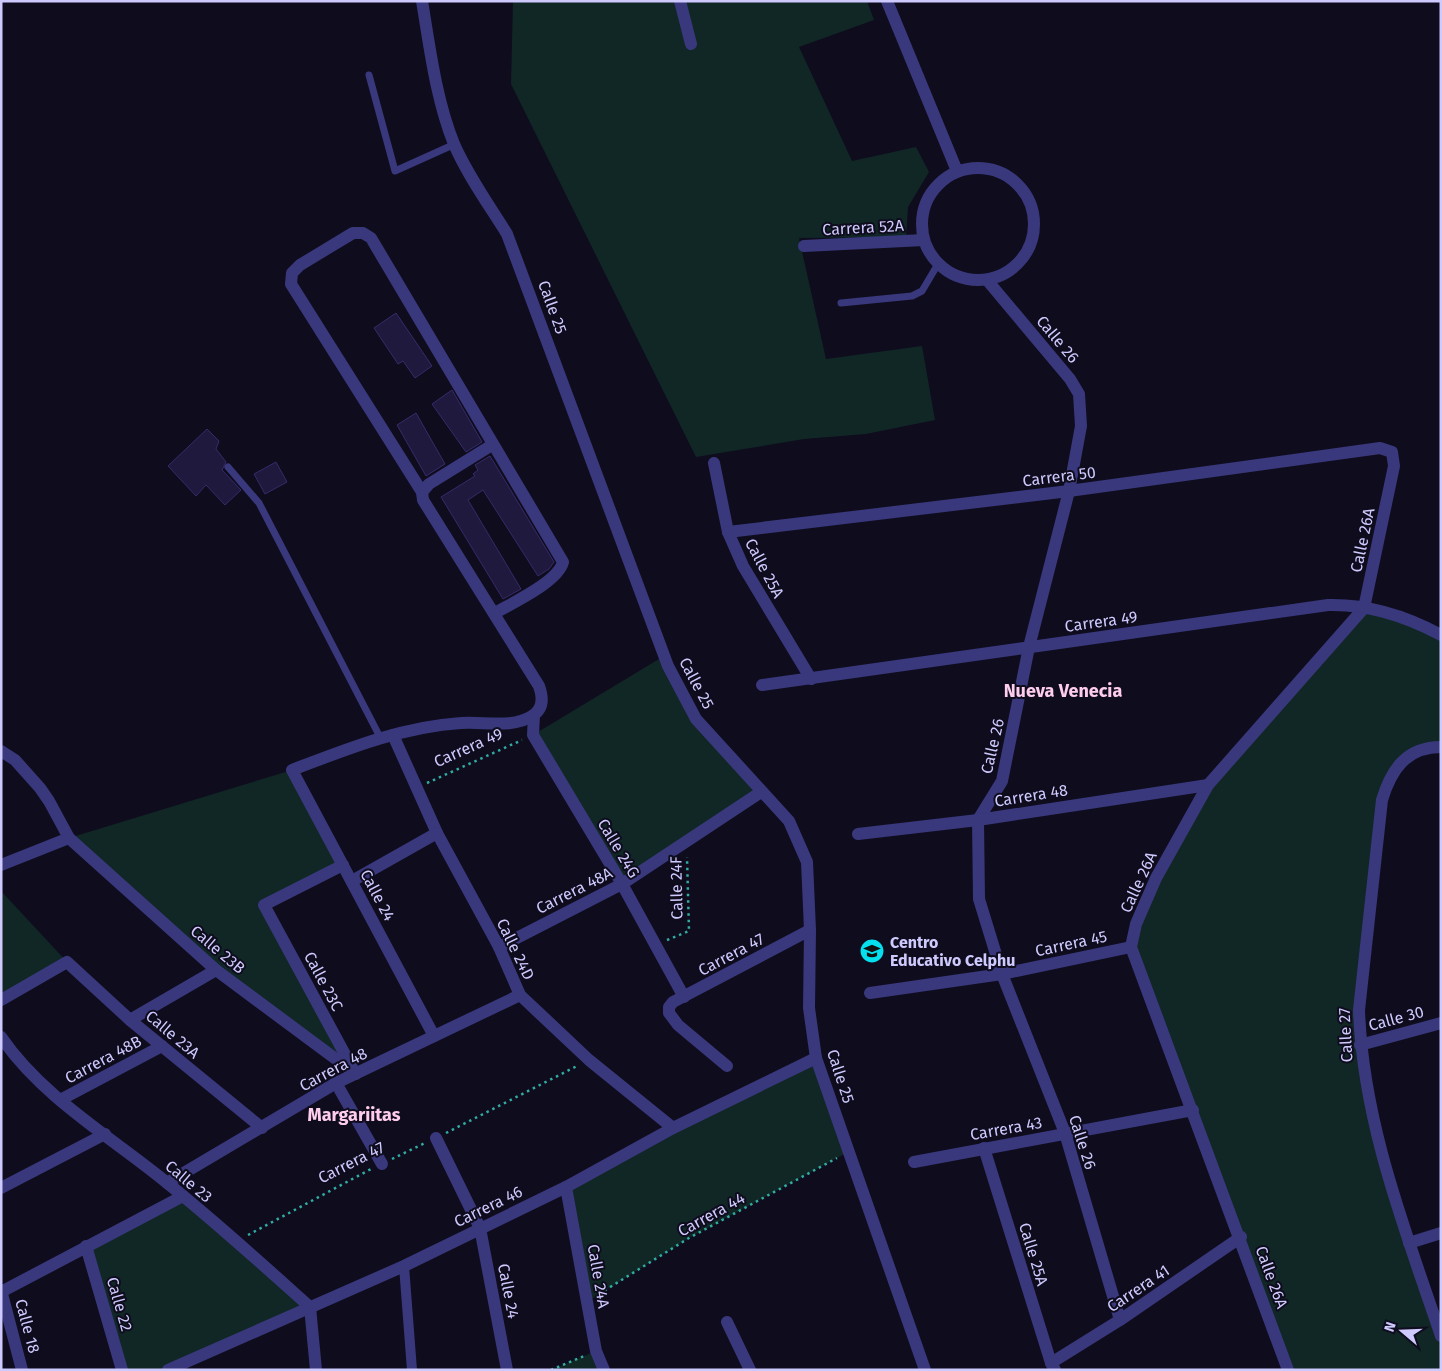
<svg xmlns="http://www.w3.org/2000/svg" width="1442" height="1371" viewBox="0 0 1442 1371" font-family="'Fira Sans',sans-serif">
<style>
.green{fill:#102726}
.building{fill:#1f193e;stroke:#362b6a}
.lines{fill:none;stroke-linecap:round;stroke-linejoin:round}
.path{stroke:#30aca1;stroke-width:2.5;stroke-dasharray:2.5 4;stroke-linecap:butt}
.service{stroke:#39387c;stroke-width:7}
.pedestrian{stroke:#39387c;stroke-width:10}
.minor{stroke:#39387c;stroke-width:12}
.labels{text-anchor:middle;stroke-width:4;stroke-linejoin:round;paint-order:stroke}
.street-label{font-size:16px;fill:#cecafe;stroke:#0f0c1e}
.poi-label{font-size:16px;font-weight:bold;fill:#cecafe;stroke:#0f0c1e;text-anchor:start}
.neighbourhood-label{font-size:18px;font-weight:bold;fill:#fecced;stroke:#0f0c1e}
</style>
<rect width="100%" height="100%" fill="#0f0c1e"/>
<!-- green -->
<g class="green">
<path d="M513,1H867L874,20L799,47L852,161L916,147L929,172L908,207L906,237L799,238L826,359L922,346L935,420L866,434L804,439L696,457L511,84Z"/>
<path d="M1364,608L1441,635V749L1430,747L1388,781L1359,1010L1382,1157L1441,1336V1370H1287L1131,947L1156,878L1208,785Z"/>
<path d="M664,656L696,719L761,792L622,884L533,735Z"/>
<path d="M292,770L343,865L264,904L356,1074L211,966L69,838Z"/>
<path d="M1,891L67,962L1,1000Z"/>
<path d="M816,1058L850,1151L689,1238L587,1302L566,1187Z"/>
<path d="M183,1196L310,1307L168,1370H122L86,1246Z"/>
<path d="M596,1351L604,1370H551Z"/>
</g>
<!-- building -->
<g class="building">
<path d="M396,313L432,366L415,378L403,361L398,364L374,328Z"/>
<path d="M452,390L482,442L466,452L432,404Z"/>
<path d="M416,413L445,464L426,476L397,425Z"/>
<path d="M207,429L219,441L216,449L226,462L222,470L241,490L225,505L206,485L196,496L168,466Z"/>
<path d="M490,456L554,562L549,569L538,576L483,490L468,500L521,589L503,599L441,497L475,476L473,474L478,470L475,465Z"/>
<path d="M276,462L287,482L265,494L254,474Z"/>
</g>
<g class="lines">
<!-- path -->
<g class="path">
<path d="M427,783L522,740"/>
<path d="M667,940L689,931L687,857"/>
<path d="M446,1133L577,1066"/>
<path d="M392,1159L425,1143"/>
<path d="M248,1235L371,1169"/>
<path d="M599,1294L689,1238L837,1158"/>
<path d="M551,1370L584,1356"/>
</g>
<!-- service -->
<g class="service">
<path d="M369,75L395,171L455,144"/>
<path d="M841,303L912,296L922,291L938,264"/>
<path d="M228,467L259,503L380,737"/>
</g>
<!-- pedestrian -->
<path class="pedestrian" d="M404,1266L412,1370"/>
<!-- minor -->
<g class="minor">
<path d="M422,1C430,49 436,99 454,144C468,176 489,205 507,234L668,666L696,719L789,821L807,862L810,930L809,1008L816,1058L925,1370"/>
<path d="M680,1L691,44"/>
<path d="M887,1L957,171"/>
<circle cx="978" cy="224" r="56"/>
<path d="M804,246L924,240"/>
<path d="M987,280L1070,379L1079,394L1081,426L1069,491L1029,647L1002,781L978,820L979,899L1002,974L1065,1133L1120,1320"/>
<path d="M714,463L728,532L743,566L811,679"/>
<path d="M422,492L291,284L292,273L300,265L353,233H363L371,238L563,562C558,582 512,603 495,613"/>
<path d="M728,532L1069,491L1380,448L1392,452L1394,466L1364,608L1208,785L1156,878L1136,924L1131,947L1288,1370"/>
<path d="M762,685L1328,605C1368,604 1406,616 1441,635"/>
<path d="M534,715L533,735L622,884L684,997"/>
<path d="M393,735L437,833L499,947L520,995L589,1060L673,1128"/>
<path d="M1441,747C1406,747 1391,770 1382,800L1359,1010C1363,1123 1405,1229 1441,1336"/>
<path d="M1,751L15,760L40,788L49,801L69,838L216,970L356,1074"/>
<path d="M858,834L978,820L1208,785"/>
<path d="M1,865L69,838"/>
<path d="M343,865L264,905L354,1071"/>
<path d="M352,881L437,833"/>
<path d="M499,947L622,884L761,792"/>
<path d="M870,993L1002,974L1131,947"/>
<path d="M1,1000L67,962L130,1020L262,1128"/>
<path d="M130,1020L216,970"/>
<path d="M434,1036L292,770C347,749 401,727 461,723C483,721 512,729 532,716C544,709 543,697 539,686L423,500L422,492L429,484L492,445"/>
<path d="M1,1037C42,1097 111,1137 166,1182C216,1222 263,1265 310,1307L316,1370"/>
<path d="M1360,1045L1441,1023"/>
<path d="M727,1066L678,1025L669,1013V1007L673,1002L810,930"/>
<path d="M336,1083L382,1164"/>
<path d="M60,1100L162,1046"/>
<path d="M436,1138L480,1228L507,1370"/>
<path d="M984,1148L1051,1363L1055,1370"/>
<path d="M914,1162L1193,1110"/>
<path d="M167,1183L336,1083L520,995"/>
<path d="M566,1187L596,1351L604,1370"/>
<path d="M1,1188L105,1134"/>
<path d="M1409,1243L1441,1233"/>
<path d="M86,1246L122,1370"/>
<path d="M1,1290L22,1370"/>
<path d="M1,1292L183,1196"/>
<path d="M727,1322L750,1370"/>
<path d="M1051,1363L1120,1320L1241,1237"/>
<path d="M168,1370L404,1266L566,1187L673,1128L816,1058"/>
</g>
</g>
<!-- icons -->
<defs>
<symbol id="school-disc" viewBox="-11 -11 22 22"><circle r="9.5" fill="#06dfee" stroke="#0f0c1e"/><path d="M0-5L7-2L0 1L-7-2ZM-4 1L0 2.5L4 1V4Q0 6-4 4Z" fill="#111"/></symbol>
</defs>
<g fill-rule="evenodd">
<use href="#school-disc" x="858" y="937" width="28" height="28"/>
</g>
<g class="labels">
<!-- street labels -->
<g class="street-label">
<text transform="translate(863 227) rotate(-3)" y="6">Carrera 52A</text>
<text transform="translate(553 307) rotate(70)" y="6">Calle 25</text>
<text transform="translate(1058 339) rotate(50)" y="6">Calle 26</text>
<text transform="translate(1059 476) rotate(-7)" y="6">Carrera 50</text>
<text transform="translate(1362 540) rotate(-78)" y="6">Calle 26A</text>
<text transform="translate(765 568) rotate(62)" y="6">Calle 25A</text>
<text transform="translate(1101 621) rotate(-8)" y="6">Carrera 49</text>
<text transform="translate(697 683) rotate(62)" y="6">Calle 25</text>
<text transform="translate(992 746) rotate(-77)" y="6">Calle 26</text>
<text transform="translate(468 747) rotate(-24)" y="6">Carrera 49</text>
<text transform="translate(1031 795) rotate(-9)" y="6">Carrera 48</text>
<text transform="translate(619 848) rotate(59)" y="6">Calle 24G</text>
<text transform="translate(1138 882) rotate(-65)" y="6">Calle 26A</text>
<text transform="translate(676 888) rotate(-91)" y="6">Calle 24F</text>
<text transform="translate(574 890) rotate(-27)" y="6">Carrera 48A</text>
<text transform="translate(378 895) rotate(62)" y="6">Calle 24</text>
<text transform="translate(1071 943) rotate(-12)" y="6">Carrera 45</text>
<text transform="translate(218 949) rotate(40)" y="6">Calle 23B</text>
<text transform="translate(516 949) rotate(64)" y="6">Calle 24D</text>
<text transform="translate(731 954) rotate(-28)" y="6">Carrera 47</text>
<text transform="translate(324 981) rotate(62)" y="6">Calle 23C</text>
<text transform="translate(1396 1018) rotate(-15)" y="6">Calle 30</text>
<text transform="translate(173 1034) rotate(40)" y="6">Calle 23A</text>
<text transform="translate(1345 1035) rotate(-93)" y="6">Calle 27</text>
<text transform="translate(103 1059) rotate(-28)" y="6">Carrera 48B</text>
<text transform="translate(333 1069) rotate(-28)" y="6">Carrera 48</text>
<text transform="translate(841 1076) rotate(72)" y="6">Calle 25</text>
<text transform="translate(1006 1128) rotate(-10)" y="6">Carrera 43</text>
<text transform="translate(1083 1142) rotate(72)" y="6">Calle 26</text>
<text transform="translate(351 1162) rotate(-27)" y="6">Carrera 47</text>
<text transform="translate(189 1181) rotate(40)" y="6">Calle 23</text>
<text transform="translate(488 1206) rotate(-26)" y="6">Carrera 46</text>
<text transform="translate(711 1214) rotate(-29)" y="6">Carrera 44</text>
<text transform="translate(1034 1254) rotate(73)" y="6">Calle 25A</text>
<text transform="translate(599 1276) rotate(80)" y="6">Calle 24A</text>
<text transform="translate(1272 1277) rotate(70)" y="6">Calle 26A</text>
<text transform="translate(1138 1288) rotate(-34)" y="6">Carrera 41</text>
<text transform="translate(509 1291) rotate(79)" y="6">Calle 24</text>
<text transform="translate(120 1304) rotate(74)" y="6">Calle 22</text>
<text transform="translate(28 1326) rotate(75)" y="6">Calle 18</text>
</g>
<!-- poi labels -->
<g class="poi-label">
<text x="890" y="948">Centro<tspan x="890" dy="18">Educativo Celphu</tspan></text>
</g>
<!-- neighbourhood labels -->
<g class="neighbourhood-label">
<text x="1063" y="697">Nueva Venecia</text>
<text x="354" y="1121">Margariitas</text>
</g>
</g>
<!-- border -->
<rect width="1442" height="1371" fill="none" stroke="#cecafe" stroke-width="5"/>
<!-- north arrow -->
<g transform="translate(1402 1331) rotate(289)" stroke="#0f0c1e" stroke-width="4" paint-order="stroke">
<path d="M0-4L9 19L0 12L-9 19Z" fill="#cecafe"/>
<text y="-8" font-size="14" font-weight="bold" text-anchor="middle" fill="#cecafe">N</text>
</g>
</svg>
